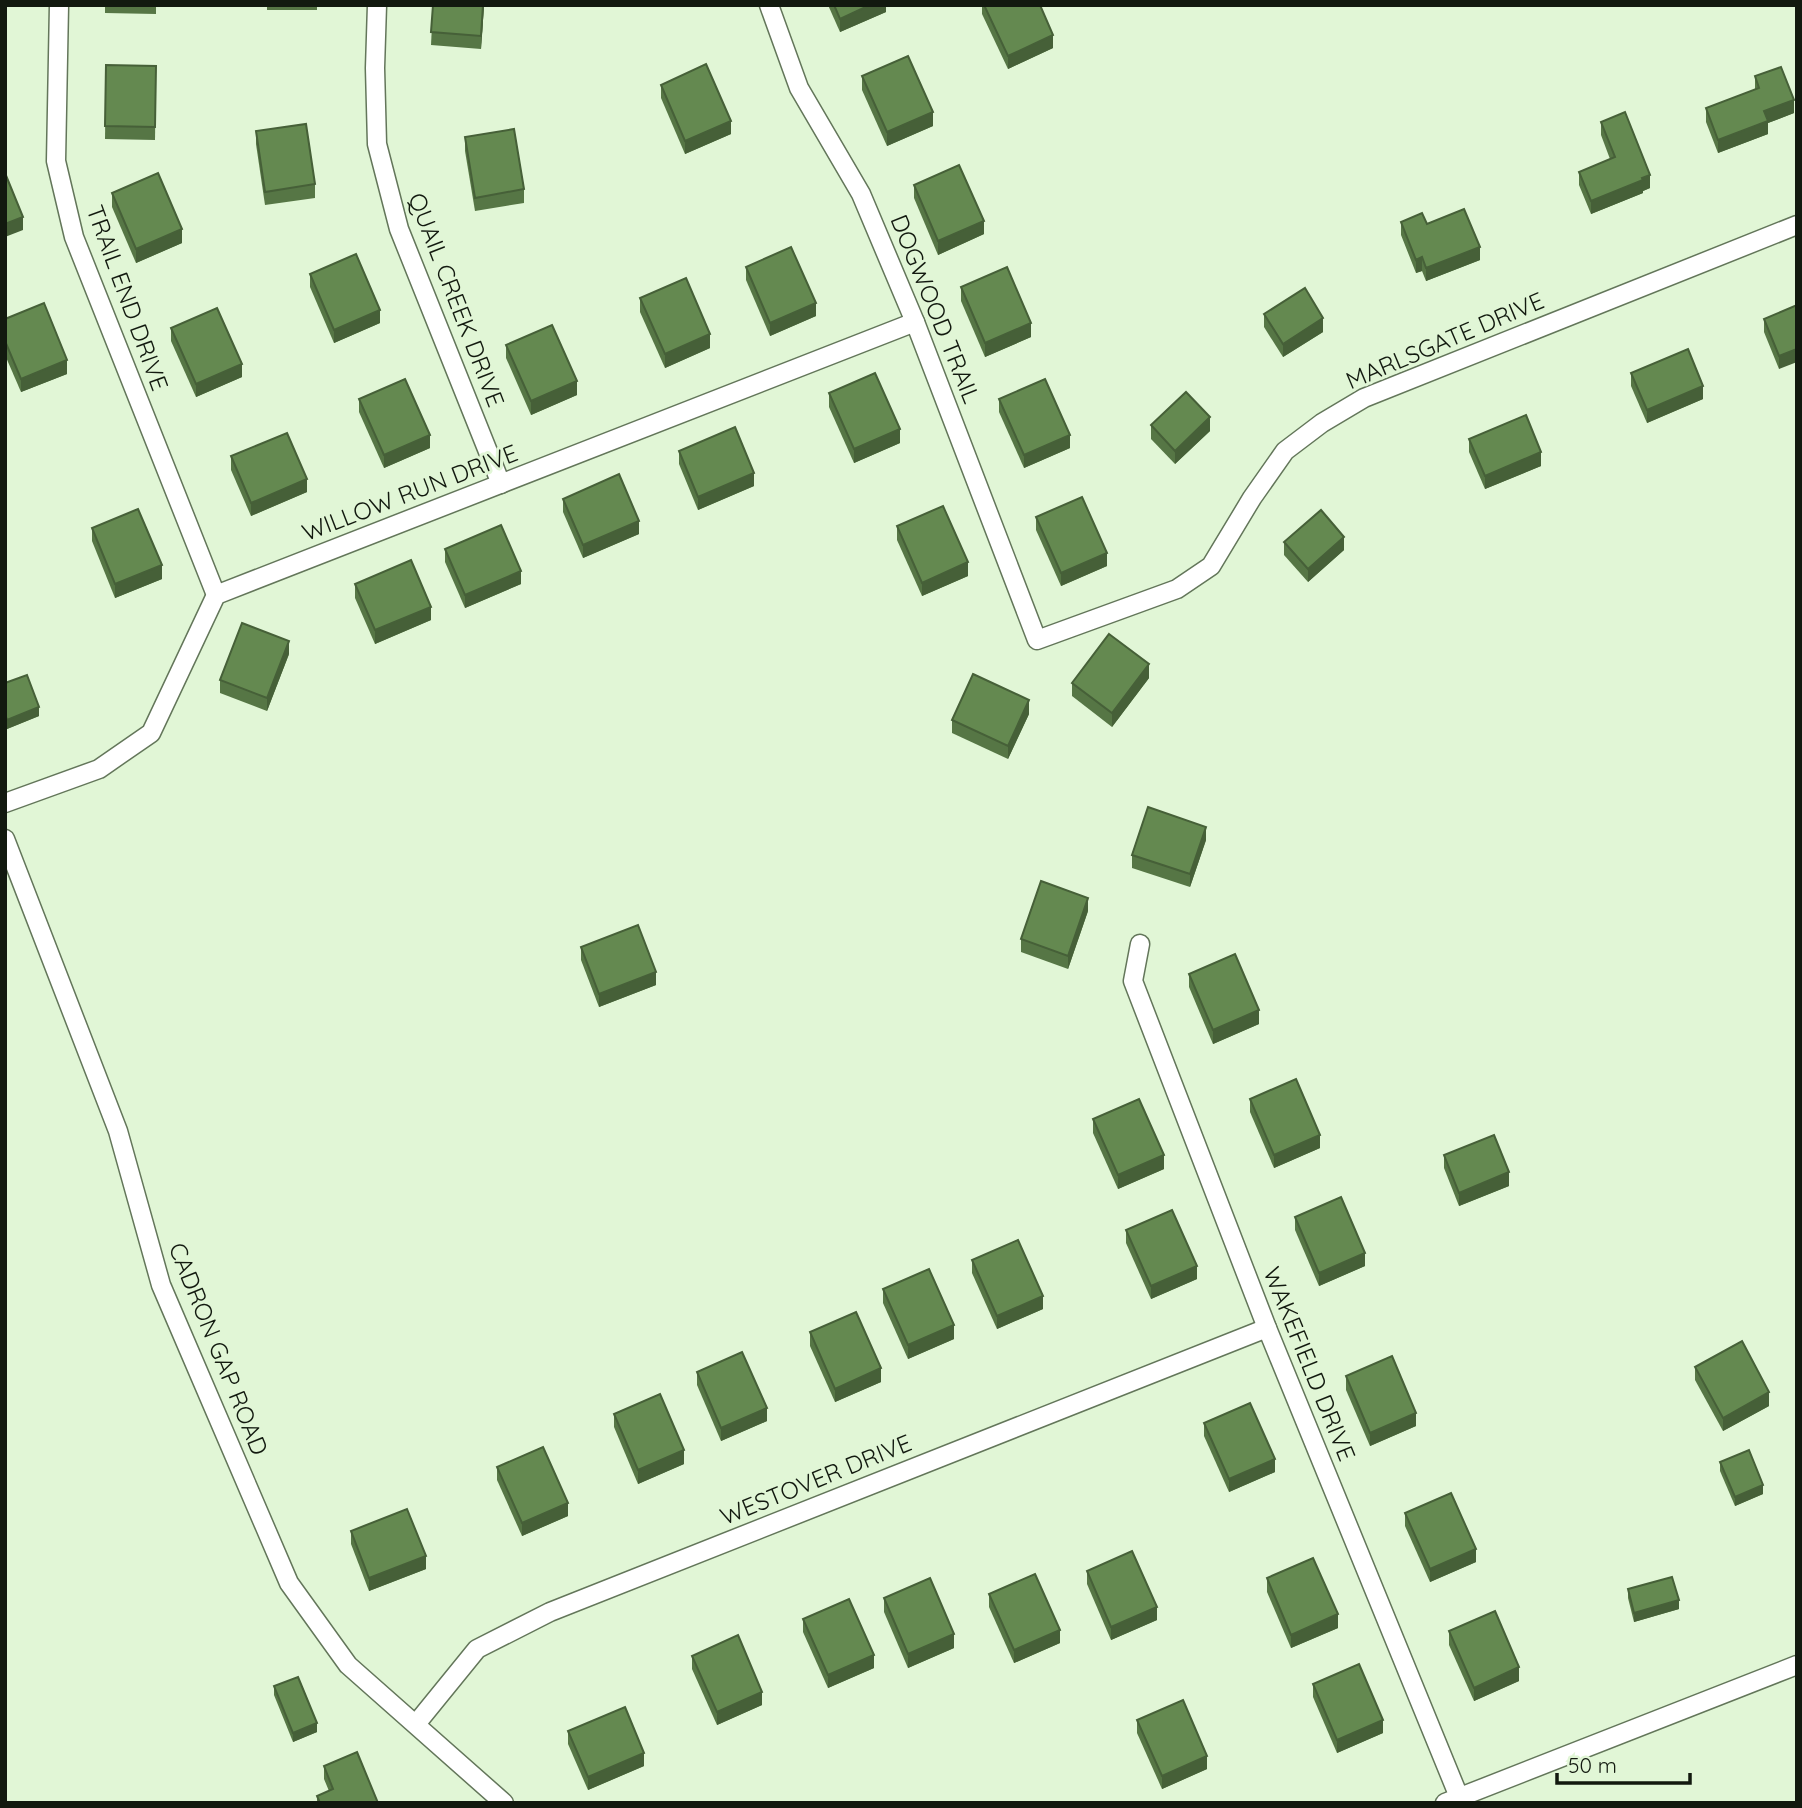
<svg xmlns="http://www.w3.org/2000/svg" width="1802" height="1808" viewBox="0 0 1802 1808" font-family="Quicksand,sans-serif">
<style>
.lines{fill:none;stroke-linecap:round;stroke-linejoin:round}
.minor-casing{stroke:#63765a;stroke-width:21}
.minor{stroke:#fff;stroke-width:18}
.wall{fill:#567645}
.shaded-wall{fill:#466038}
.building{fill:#648950;stroke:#466038;stroke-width:2}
.labels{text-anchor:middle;stroke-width:6;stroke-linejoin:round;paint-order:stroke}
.street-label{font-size:24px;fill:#12190f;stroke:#e1f6d6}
</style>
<rect width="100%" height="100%" fill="#e1f6d6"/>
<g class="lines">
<defs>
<g id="minor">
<path d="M59,5L56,161L74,237L216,595"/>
<path d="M377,5L375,68L377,144L399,229L501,484"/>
<path d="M769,5L799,88L861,194L915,322L1037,640L1177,589L1211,566L1252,498L1285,451L1322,423L1364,398L1797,225"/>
<path d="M5,803L99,769L151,733L216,595L915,322"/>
<path d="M5,839L118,1131L161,1285L289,1583L348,1665L504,1803"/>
<path d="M1140,944L1133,981L1267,1328L1459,1797"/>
<path d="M416,1724L477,1649L550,1612L1267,1328"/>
<path d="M1445,1803L1797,1665"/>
</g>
</defs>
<!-- minor casing -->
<use href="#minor" class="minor-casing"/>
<!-- minor -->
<use href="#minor" class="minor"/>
</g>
<!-- wall -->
<g class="wall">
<path d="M105,5H156V14L105,13Z"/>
<rect x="267" y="5" width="50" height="5"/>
<path d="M433,5H484L481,49L431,45Z"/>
<path d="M828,5H886V12L840,32Z"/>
<path d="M982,5H1040L1053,48L1008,69L982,14Z"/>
<path d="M106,65L156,66L155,140L105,139Z"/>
<path d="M862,76L933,126L887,146L862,90Z"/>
<path d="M1755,76L1794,113L1768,123V134L1718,153L1706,122V108L1755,90Z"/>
<path d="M661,85L731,134L685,154L661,98Z"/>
<path d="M1601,122L1650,188L1643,191V193L1591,214L1579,185V172L1610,159L1601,135Z"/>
<path d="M256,131L315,184V198L265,205L256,144Z"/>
<path d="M465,137L524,189V203L475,211L465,151Z"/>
<path d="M914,185L984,234L938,255L914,198Z"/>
<path d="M112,193L182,243L136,263L112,207Z"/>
<path d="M1401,222L1427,224L1480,260L1426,281L1422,271L1416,273L1401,235Z"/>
<path d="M746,267L816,316L770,336L746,280Z"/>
<path d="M310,274L380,323L334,343L310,287Z"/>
<path d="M961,287L1031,337L985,357L961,301Z"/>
<path d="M640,298L710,348L665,368L640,312Z"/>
<path d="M1797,305L1779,369L1764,332V319Z"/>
<path d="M1264,314L1323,332L1283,357L1264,327Z"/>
<path d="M5,319L67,374L21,392L5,355Z"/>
<path d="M171,328L242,377L196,397L171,341Z"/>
<path d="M506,345L577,395L531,415L506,358Z"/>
<path d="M1631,373L1703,399L1647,423L1631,386Z"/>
<path d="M829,393L900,443L854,463L829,407Z"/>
<path d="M359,399L430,448L384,468L359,412Z"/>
<path d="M999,399L1070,448L1024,468L999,412Z"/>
<path d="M1151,425L1210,431L1175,464L1151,439Z"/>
<path d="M1469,439L1541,466L1485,489L1469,452Z"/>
<path d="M679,451L754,486L698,510L679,464Z"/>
<path d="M231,456L307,492L251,516L231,470Z"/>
<path d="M563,499L639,534L583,558L563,512Z"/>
<path d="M1036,517L1107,566L1061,586L1036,530Z"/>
<path d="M897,526L968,576L922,596L897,540Z"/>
<path d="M92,528L162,579L115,598L92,541Z"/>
<path d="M1284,542L1344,550L1308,582L1284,555Z"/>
<path d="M445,549L521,584L465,608L445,562Z"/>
<path d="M355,584L431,620L375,644L355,598Z"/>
<path d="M289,654L267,711L220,693V680Z"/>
<path d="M1149,678L1112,727L1072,696V683Z"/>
<path d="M5,683L39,716L7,729L5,723Z"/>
<path d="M1029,714L1008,759L952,733V720Z"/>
<path d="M1206,840L1190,887L1132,868V855Z"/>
<path d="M1088,911L1068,969L1021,952V939Z"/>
<path d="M581,947L656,985L599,1007L581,960Z"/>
<path d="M1189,974L1259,1024L1213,1044L1189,987Z"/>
<path d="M1250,1099L1320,1148L1274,1168L1250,1112Z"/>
<path d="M1093,1119L1164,1169L1118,1189L1093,1133Z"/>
<path d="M1444,1155L1509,1186L1459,1206L1444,1168Z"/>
<path d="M1295,1217L1365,1266L1319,1286L1295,1230Z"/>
<path d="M1126,1230L1197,1279L1151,1299L1126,1243Z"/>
<path d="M972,1260L1043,1309L997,1329L972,1273Z"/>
<path d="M883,1289L954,1339L908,1359L883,1303Z"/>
<path d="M810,1332L881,1382L835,1402L810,1346Z"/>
<path d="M1695,1367L1769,1406L1723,1431L1695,1380Z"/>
<path d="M697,1372L767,1421L721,1441L697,1385Z"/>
<path d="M1346,1376L1416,1426L1370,1446L1346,1390Z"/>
<path d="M614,1414L684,1464L638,1484L614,1427Z"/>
<path d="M1204,1423L1275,1472L1229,1492L1204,1436Z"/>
<path d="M1720,1462L1763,1494L1735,1506L1720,1471Z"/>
<path d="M497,1467L568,1516L522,1536L497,1480Z"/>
<path d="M1405,1513L1476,1562L1430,1582L1405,1526Z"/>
<path d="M351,1531L426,1569L369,1591L351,1544Z"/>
<path d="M1087,1571L1157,1620L1111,1640L1087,1584Z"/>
<path d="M1267,1578L1338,1628L1291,1648L1267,1592Z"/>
<path d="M1628,1589L1679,1609L1634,1622L1628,1598Z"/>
<path d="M989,1594L1060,1643L1014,1663L989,1607Z"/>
<path d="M884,1598L954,1648L908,1668L884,1612Z"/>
<path d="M803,1619L874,1668L828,1688L803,1632Z"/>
<path d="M1449,1631L1519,1681L1474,1701L1449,1645Z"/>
<path d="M692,1656L762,1705L717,1725L692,1669Z"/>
<path d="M1313,1684L1383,1733L1337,1753L1313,1697Z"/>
<path d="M274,1686L317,1732L293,1742L274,1695Z"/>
<path d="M1137,1720L1207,1769L1162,1789L1137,1733Z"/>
<path d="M568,1731L644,1766L588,1790L568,1744Z"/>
<path d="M324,1766L378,1803H317V1796L329,1791L324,1779Z"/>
</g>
<!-- shaded-wall -->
<g class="shaded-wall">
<path d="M483,5H484L481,49V36Z"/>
<path d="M870,5H886V12L840,32V19Z"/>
<path d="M1053,35V48L1008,69V56Z"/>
<path d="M1794,100V113L1768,123V134L1718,153V140L1764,111Z"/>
<path d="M933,112V126L887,146V132Z"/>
<path d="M731,121V134L685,154V141Z"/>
<path d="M1650,175V188L1643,191V193L1591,214V201Z"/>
<path d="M23,217V230L5,237V224Z"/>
<path d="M984,221V234L938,255V241Z"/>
<path d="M182,229V243L136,263V249Z"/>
<path d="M1480,247V260L1426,281V268Z"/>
<path d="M1422,257V271L1416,273V260Z"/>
<path d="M816,303V316L770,336V323Z"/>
<path d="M380,310V323L334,343V330Z"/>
<path d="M1323,318V332L1283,357V344Z"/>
<path d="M1031,323V337L985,357V343Z"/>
<path d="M710,334V348L665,368V354Z"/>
<path d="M1797,349V362L1779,369V356Z"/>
<path d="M67,360V374L21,392V379Z"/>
<path d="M242,364V377L196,397V384Z"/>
<path d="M577,381V395L531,415V401Z"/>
<path d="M1703,386V399L1647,423V410Z"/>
<path d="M1210,417V431L1175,464V451Z"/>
<path d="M900,429V443L854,463V449Z"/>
<path d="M430,435V448L384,468V455Z"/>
<path d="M1070,435V448L1024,468V455Z"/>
<path d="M1541,452V466L1485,489V476Z"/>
<path d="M754,473V486L698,510V497Z"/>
<path d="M307,479V492L251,516V503Z"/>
<path d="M639,521V534L583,558V545Z"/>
<path d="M1344,537V550L1308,582V569Z"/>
<path d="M1107,553V566L1061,586V573Z"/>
<path d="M968,562V576L922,596V583Z"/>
<path d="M162,565V579L115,598V584Z"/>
<path d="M521,571V584L465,608V595Z"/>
<path d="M431,607V620L375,644V630Z"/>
<path d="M289,641V654L267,711V698Z"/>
<path d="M1149,664V678L1112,727V713Z"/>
<path d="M1029,700V714L1008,759V746Z"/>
<path d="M39,707V716L7,729V720Z"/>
<path d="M1206,827V840L1190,887V874Z"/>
<path d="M1088,898V911L1068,969V956Z"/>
<path d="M656,972V985L599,1007V994Z"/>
<path d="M1259,1010V1024L1213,1044V1030Z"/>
<path d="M1320,1135V1148L1274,1168V1155Z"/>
<path d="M1164,1155V1169L1118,1189V1175Z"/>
<path d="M1509,1172V1186L1459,1206V1193Z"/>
<path d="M1365,1253V1266L1319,1286V1273Z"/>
<path d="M1197,1266V1279L1151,1299V1286Z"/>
<path d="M1043,1296V1309L997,1329V1316Z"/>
<path d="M954,1325V1339L908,1359V1345Z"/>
<path d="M881,1368V1382L835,1402V1389Z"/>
<path d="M1769,1392V1406L1723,1431V1418Z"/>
<path d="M767,1408V1421L721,1441V1428Z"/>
<path d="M1416,1413V1426L1370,1446V1433Z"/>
<path d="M684,1450V1464L638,1484V1470Z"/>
<path d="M1275,1459V1472L1229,1492V1479Z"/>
<path d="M1763,1485V1494L1735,1506V1497Z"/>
<path d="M568,1503V1516L522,1536V1523Z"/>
<path d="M1476,1549V1562L1430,1582V1569Z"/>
<path d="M426,1556V1569L369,1591V1578Z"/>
<path d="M1679,1600V1609L1634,1622V1613Z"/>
<path d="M1157,1607V1620L1111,1640V1627Z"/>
<path d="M1338,1614V1628L1291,1648V1635Z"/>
<path d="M1060,1630V1643L1014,1663V1650Z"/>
<path d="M954,1634V1648L908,1668V1654Z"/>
<path d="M874,1655V1668L828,1688V1675Z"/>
<path d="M1519,1667V1681L1474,1701V1688Z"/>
<path d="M762,1692V1705L717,1725V1712Z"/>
<path d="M1383,1720V1733L1337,1753V1740Z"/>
<path d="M317,1723V1732L293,1742V1733Z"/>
<path d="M644,1753V1766L588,1790V1777Z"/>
<path d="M1207,1756V1769L1162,1789V1776Z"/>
</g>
<!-- building -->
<g class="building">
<path d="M433,5H483L481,36L431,32Z"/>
<path d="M834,5H870L840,19Z"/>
<path d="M984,5H1040L1053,35L1008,56Z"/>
<path d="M908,56L933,112L887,132L862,76Z"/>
<path d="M706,64L731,121L685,141L661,85Z"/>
<path d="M106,65L156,66L155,127L105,126Z"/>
<path d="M1781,67L1794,100L1764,111L1768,121L1718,140L1706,108L1759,88L1755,76Z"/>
<path d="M1625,112L1650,175L1642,178L1643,180L1591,201L1579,172L1615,157L1601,122Z"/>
<path d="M306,124L315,184L265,192L256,131Z"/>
<path d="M514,129L524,189L475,198L465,137Z"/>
<path d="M959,165L984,221L938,241L914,185Z"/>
<path d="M5,173L23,217L5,224Z"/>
<path d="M158,173L182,229L136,249L112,193Z"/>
<path d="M1464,209L1480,247L1426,268L1422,257L1416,260L1401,222L1422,213L1427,224Z"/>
<path d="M791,247L816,303L770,323L746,267Z"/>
<path d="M356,254L380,310L334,330L310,274Z"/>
<path d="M1007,267L1031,323L985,343L961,287Z"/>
<path d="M686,278L710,334L665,354L640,298Z"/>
<path d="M1305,288L1323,318L1283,344L1264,314Z"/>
<path d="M44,303L67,360L21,379L5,341V319Z"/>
<path d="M1797,305V349L1779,356L1764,319Z"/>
<path d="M217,308L242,364L196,384L171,328Z"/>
<path d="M552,325L577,381L531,401L506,345Z"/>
<path d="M1688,349L1703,386L1647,410L1631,373Z"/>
<path d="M875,373L900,429L854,449L829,393Z"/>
<path d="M405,379L430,435L384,455L359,399Z"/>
<path d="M1045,379L1070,435L1024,455L999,399Z"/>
<path d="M1186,392L1210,417L1175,451L1151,425Z"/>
<path d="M1526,415L1541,452L1485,476L1469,439Z"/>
<path d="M735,427L754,473L698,497L679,451Z"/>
<path d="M287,433L307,479L251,503L231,456Z"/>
<path d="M619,474L639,521L583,545L563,499Z"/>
<path d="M1082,497L1107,553L1061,573L1036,517Z"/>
<path d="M943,506L968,562L922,583L897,526Z"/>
<path d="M138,509L162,565L115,584L92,528Z"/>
<path d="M1321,510L1344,537L1308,569L1284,542Z"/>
<path d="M501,525L521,571L465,595L445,549Z"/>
<path d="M411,560L431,607L375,630L355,584Z"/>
<path d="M242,623L289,641L267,698L220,680Z"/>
<path d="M1109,634L1149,664L1112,713L1072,683Z"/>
<path d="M973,674L1029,700L1008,746L952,720Z"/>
<path d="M27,675L39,707L7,720L5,714V683Z"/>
<path d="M1148,807L1206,827L1190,874L1132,855Z"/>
<path d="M1041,881L1088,898L1068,956L1021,939Z"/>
<path d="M638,925L656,972L599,994L581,947Z"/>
<path d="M1235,954L1259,1010L1213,1030L1189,974Z"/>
<path d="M1296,1079L1320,1135L1274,1155L1250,1099Z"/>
<path d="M1139,1099L1164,1155L1118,1175L1093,1119Z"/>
<path d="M1494,1135L1509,1172L1459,1193L1444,1155Z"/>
<path d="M1341,1197L1365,1253L1319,1273L1295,1217Z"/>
<path d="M1172,1210L1197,1266L1151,1286L1126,1230Z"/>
<path d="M1018,1240L1043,1296L997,1316L972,1260Z"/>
<path d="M929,1269L954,1325L908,1345L883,1289Z"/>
<path d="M856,1312L881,1368L835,1389L810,1332Z"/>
<path d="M1742,1341L1769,1392L1723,1418L1695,1367Z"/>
<path d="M742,1352L767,1408L721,1428L697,1372Z"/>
<path d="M1392,1356L1416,1413L1370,1433L1346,1376Z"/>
<path d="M660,1394L684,1450L638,1470L614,1414Z"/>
<path d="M1250,1403L1275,1459L1229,1479L1204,1423Z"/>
<path d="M543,1447L568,1503L522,1523L497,1467Z"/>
<path d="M1749,1450L1763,1485L1735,1497L1720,1462Z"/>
<path d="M1451,1493L1476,1549L1430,1569L1405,1513Z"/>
<path d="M407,1509L426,1556L369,1578L351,1531Z"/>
<path d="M1132,1551L1157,1607L1111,1627L1087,1571Z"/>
<path d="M1313,1558L1338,1614L1291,1635L1267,1578Z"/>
<path d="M1035,1574L1060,1630L1014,1650L989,1594Z"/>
<path d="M1672,1577L1679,1600L1634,1613L1628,1589Z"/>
<path d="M930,1578L954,1634L908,1654L884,1598Z"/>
<path d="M849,1599L874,1655L828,1675L803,1619Z"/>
<path d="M1495,1611L1519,1667L1474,1688L1449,1631Z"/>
<path d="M738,1635L762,1692L717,1712L692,1656Z"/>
<path d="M1359,1664L1383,1720L1337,1740L1313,1684Z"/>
<path d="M298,1677L317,1723L293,1733L274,1686Z"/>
<path d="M1183,1700L1207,1756L1162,1776L1137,1720Z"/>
<path d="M625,1707L644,1753L588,1777L568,1731Z"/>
<path d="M357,1752L378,1803H320L317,1796L333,1789L324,1766Z"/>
</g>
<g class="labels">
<!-- street labels -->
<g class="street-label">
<text transform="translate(127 298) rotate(70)" y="8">TRAIL END DRIVE</text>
<text transform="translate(456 300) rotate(69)" y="8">QUAIL CREEK DRIVE</text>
<text transform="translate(935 309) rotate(68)" y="8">DOGWOOD TRAIL</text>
<text transform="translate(1445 341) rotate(-23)" y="8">MARLSGATE DRIVE</text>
<text transform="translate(410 493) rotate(-21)" y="8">WILLOW RUN DRIVE</text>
<text transform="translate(218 1349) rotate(68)" y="8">CADRON GAP ROAD</text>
<text transform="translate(1309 1364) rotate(68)" y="8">WAKEFIELD DRIVE</text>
<text transform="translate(816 1480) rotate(-22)" y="8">WESTOVER DRIVE</text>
</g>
</g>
<!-- border -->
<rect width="1802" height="1808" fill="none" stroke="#12190f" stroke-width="14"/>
<!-- scale -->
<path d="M1557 1773v10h133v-10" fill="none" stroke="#12190f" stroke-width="3.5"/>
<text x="1568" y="1773" font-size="21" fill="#12190f" stroke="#e1f6d6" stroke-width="5" paint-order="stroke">50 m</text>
</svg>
